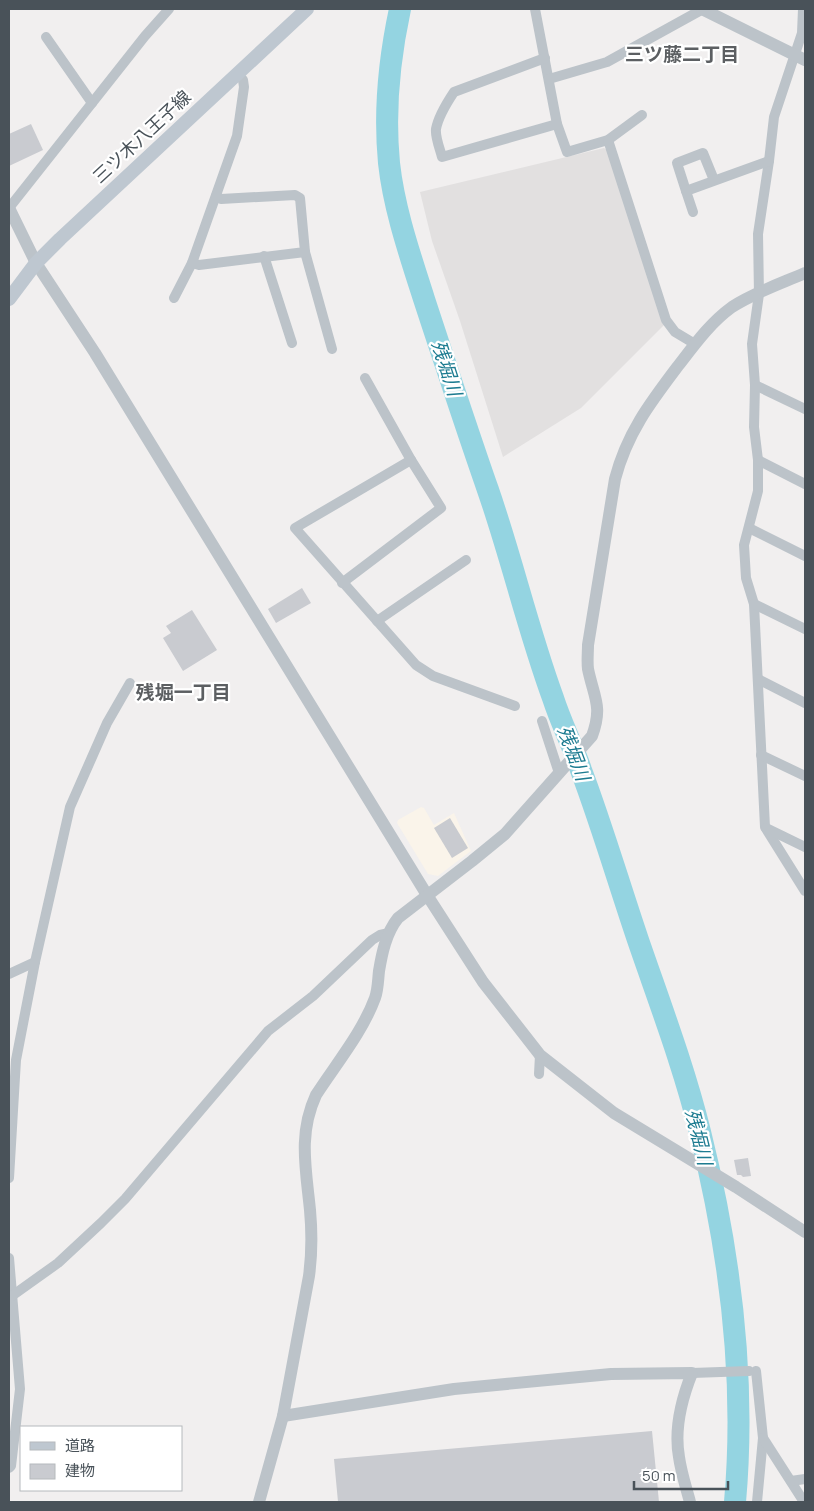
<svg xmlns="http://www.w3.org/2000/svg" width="814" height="1511" viewBox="0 0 814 1511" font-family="Manrope,'Noto Sans JP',sans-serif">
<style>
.commercial{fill:#faf4ea}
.education{fill:#e2e0e0}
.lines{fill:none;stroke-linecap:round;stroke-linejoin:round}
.river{stroke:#94d4e1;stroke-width:22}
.building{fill:#c9cbd0}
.minor{stroke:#bcc3c9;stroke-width:10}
.tertiary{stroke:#bcc3c9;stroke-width:12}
.secondary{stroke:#bec7d0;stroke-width:14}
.labels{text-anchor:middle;stroke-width:4.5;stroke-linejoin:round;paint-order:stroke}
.street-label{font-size:18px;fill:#495259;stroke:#fff}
.neighbourhood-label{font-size:19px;font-weight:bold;fill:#5c5f62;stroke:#fff}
.water-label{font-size:19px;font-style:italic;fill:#1d7c91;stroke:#fff}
</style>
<rect width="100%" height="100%" fill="#f1efef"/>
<!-- commercial -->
<path class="commercial" d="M421,807L424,808L434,825L454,813L471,851L438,876L428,874L397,823L398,820Z"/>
<!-- education -->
<path class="education" d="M604,148L607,150L664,325L581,408L503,457L460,321L432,241L420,192Z"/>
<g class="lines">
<!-- river -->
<path class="river" d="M400,9C389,60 384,111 389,163C394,209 410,255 424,299C445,363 466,427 488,490C512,559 528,630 553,698C561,723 573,746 581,770C602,826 619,884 638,940C660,1004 684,1067 700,1132C730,1252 746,1379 735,1502"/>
</g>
<!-- building -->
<g class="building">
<path d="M31,124L43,150L9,166V134Z"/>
<path d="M302,588L311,603L276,623L268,609Z"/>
<path d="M192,610L217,650L183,671L163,638L171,633L166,626Z"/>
<path d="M450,818L468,848L452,858L434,828Z"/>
<path d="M748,1158L751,1176L743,1177L741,1175H737L734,1160Z"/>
<path d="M652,1431L659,1502H338L334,1459Z"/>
</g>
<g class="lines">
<!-- minor -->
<g class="minor">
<path d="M535,9L557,124L567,152L608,140L642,115"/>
<path d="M803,9L802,33L774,117L769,161L758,234L759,294L752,344L755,385L754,427L758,460V491L744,545L746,578L754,604L765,827L805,891"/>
<path d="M46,37L92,103"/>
<path d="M545,58L454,92C448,101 438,118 436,129C435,137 440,149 442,157L557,124"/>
<path d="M549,79L607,62L703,9"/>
<path d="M608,140L666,320L675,332L695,344"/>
<path d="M686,191L677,163L703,153L714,180"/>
<path d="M9,208L145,36L169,9"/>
<path d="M693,212L686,191L769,161"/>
<path d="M305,252L332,349"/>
<path d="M264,256L292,343"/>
<path d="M192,263L199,265L305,252L300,198L295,195L221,199L216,196"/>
<path d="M174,298L192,263L237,136L244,87L243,80L238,74"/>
<path d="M755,385L805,409"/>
<path d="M411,460L295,528L416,665L433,676L515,706"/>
<path d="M758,460L805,484"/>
<path d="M749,528L805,556"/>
<path d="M342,583L441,508L411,460L365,378"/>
<path d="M754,604L805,629"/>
<path d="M377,621L466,560"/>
<path d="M758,679L805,703"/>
<path d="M542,721L559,773"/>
<path d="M761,755L805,776"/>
<path d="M766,828L805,847"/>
<path d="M9,974L35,962"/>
<path d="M539,1074L540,1055"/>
<path d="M9,1178L16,1060L35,962L70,807L107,723L130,683"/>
<path d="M9,1258L20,1389L11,1466L9,1468"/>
<path d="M9,1298L58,1263L101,1223L125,1199L268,1031L313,996L372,940L380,935L389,933"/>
<path d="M756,1371L763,1438L757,1502"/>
<path d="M692,1373L749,1371"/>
<path d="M763,1438L804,1502"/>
<path d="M791,1481L805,1479"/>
</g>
<!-- tertiary -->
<g class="tertiary">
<path d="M702,9L805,60"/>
<path d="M9,208L36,263L95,353L427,895L483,982L540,1055L614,1113L736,1187L805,1232"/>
<path d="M283,1416L454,1389L611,1374L692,1373C682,1398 674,1429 679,1457C681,1472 686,1487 690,1502"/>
<path d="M259,1502L283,1416L309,1276C312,1254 312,1232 310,1210C306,1169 298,1134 316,1095C336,1064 362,1033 375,998C378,990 378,980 379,971C382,953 386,933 398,918L472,861L505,834L592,736C603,706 594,698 588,669C587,661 588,653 588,645L615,479C627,433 650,403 678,366C695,344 710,323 732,307C753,293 782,283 805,273"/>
</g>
<!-- secondary -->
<path class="secondary" d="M9,299L36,263L60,239L307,9"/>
</g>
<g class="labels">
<!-- street labels -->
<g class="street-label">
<text transform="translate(142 137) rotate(-43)" y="6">三ツ木八王子線</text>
</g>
<!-- neighbourhood labels -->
<g class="neighbourhood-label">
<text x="682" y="61">三ツ藤二丁目</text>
<text x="183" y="699">残堀一丁目</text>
</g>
<!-- water labels -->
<g class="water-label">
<text transform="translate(447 368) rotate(72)" y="7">残堀川</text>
<text transform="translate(574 753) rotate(69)" y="7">残堀川</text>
<text transform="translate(699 1137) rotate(76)" y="7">残堀川</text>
</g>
</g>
<!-- border -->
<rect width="814" height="1511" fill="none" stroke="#495259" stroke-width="20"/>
<!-- legend -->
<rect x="20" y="1426" width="162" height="65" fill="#ffffff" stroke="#b6babd"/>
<rect x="30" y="1442" width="25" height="8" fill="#bec7d0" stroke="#b6babd"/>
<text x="65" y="1451" font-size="15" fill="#495259">道路</text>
<rect x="30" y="1464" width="25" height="15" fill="#c9cbd0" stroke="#b6babd"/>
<text x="65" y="1476" font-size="15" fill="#495259">建物</text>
<!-- scale -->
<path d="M634 1481v8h94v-8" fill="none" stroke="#495259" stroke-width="2.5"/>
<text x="642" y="1481" font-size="15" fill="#495259" stroke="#ffffff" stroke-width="4" paint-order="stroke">50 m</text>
</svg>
